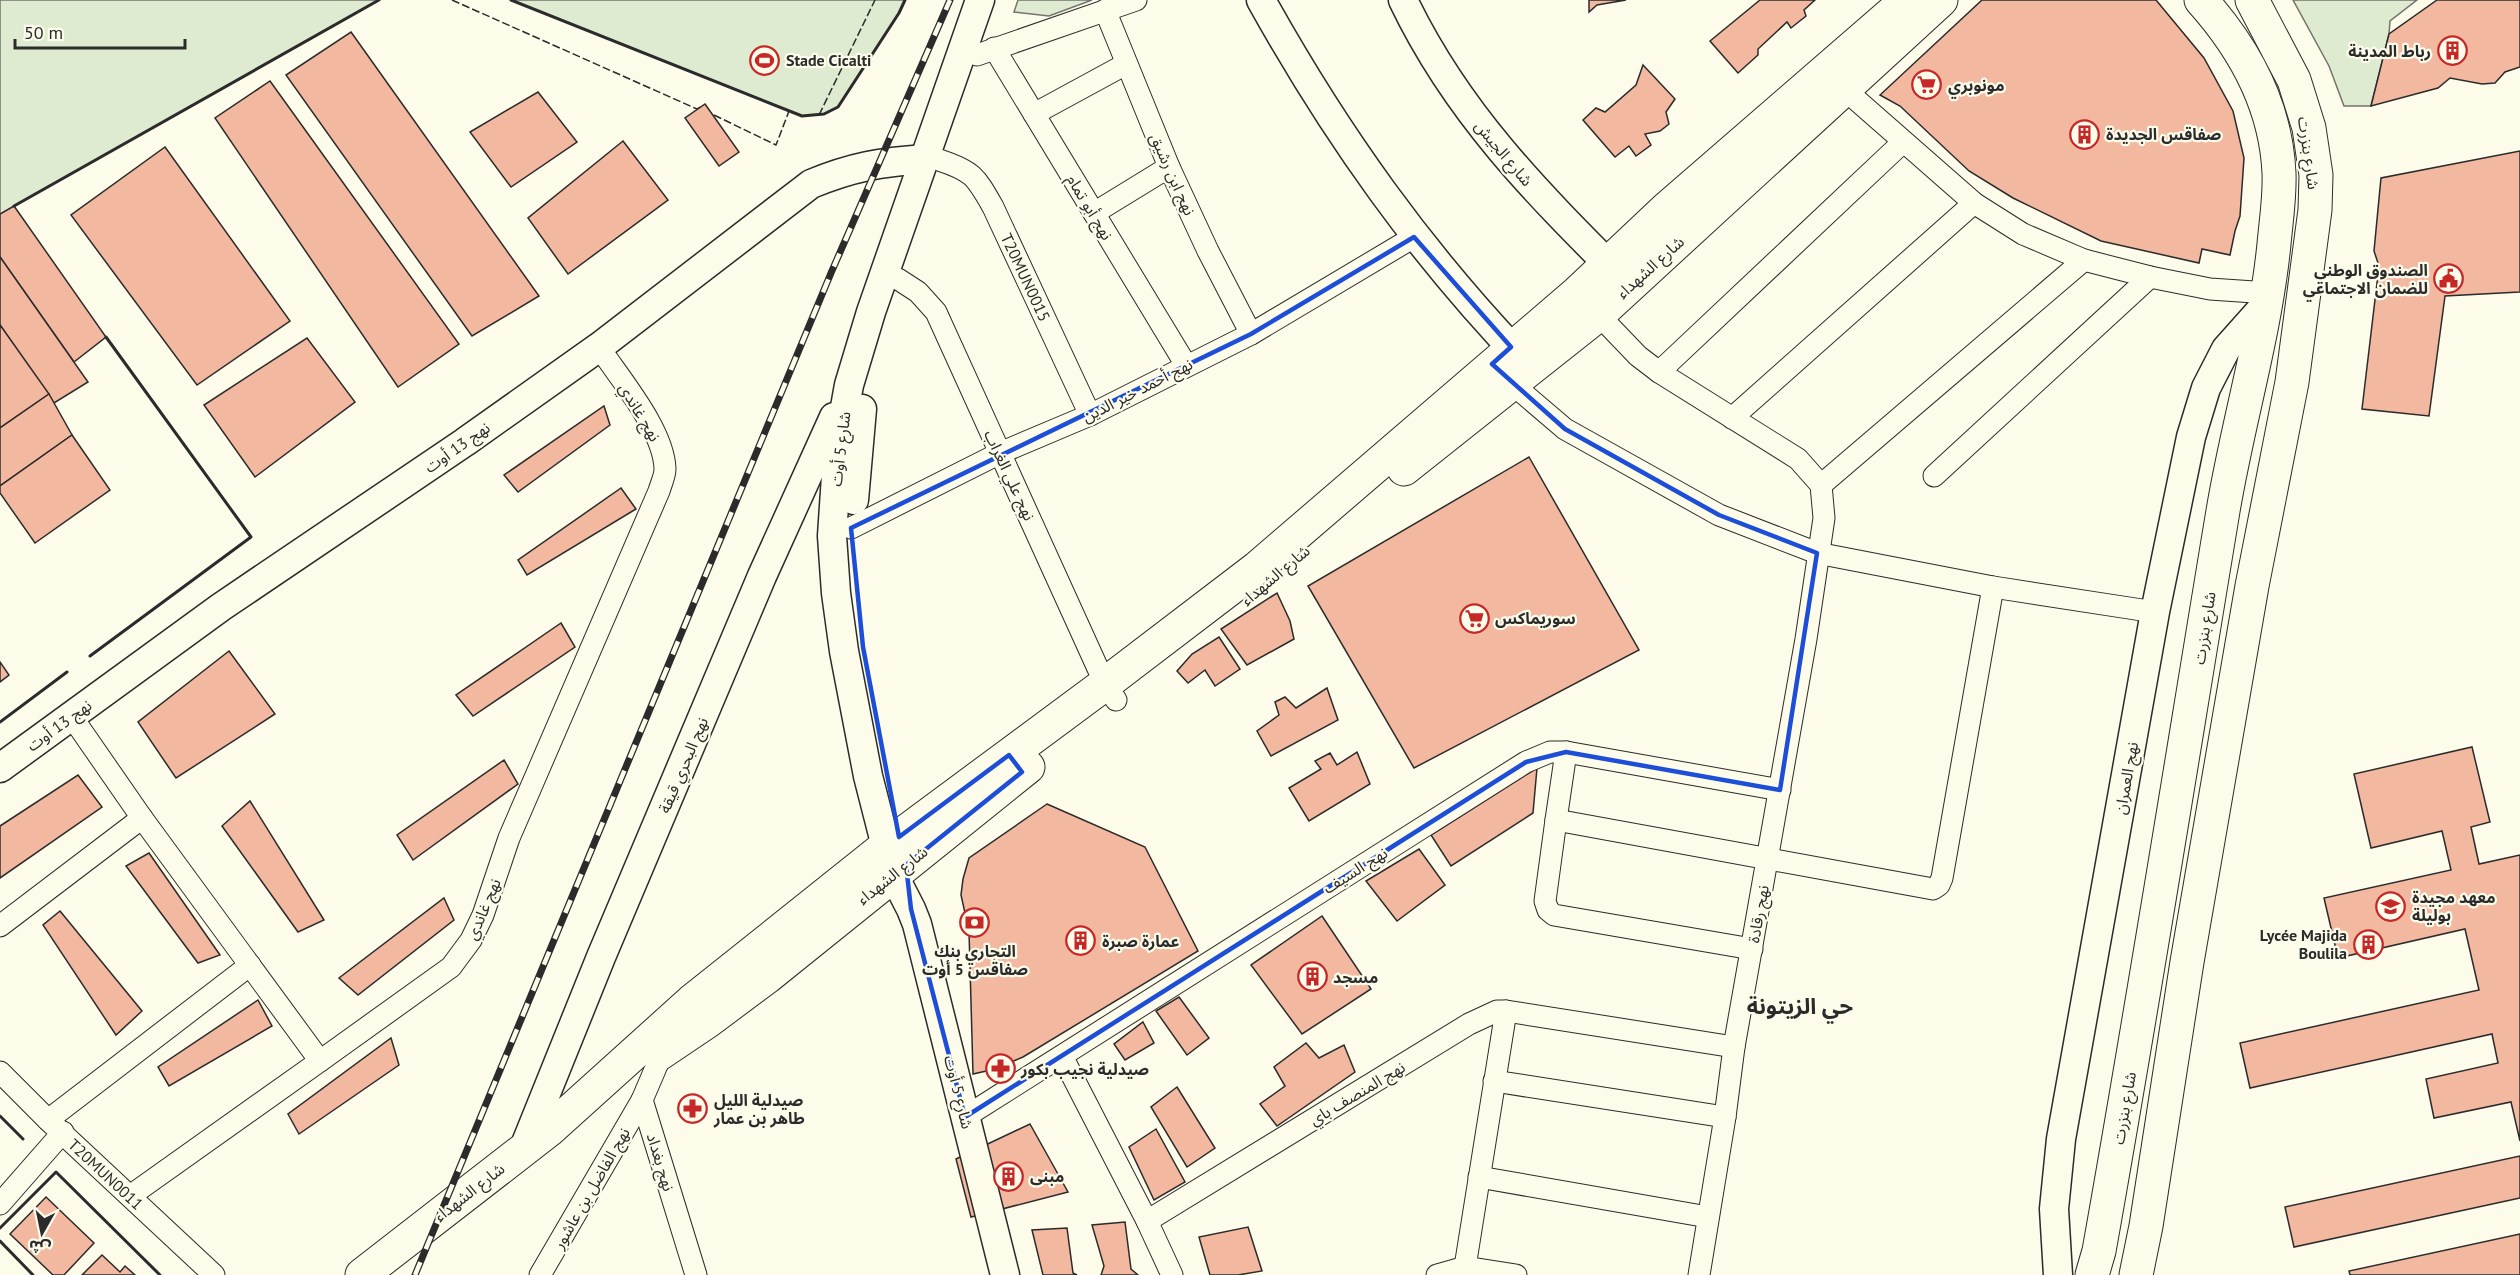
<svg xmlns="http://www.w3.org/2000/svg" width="2520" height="1275" viewBox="0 0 2520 1275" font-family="'PT Sans','Noto Sans Arabic',sans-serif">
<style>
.green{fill:#deebd1;stroke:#74746e;stroke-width:1.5}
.building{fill:#f2b8a0;stroke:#2b2b2b;stroke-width:1.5}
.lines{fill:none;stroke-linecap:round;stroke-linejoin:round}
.street-casing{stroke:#2b2b2b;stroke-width:23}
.secondary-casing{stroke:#2b2b2b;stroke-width:31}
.primary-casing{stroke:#2b2b2b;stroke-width:35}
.street{stroke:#fdfbea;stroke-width:21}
.secondary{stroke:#fdfbea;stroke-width:28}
.primary{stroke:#fdfbea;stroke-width:33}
.rail-casing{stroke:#2b2b2b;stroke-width:7}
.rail{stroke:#fdfbea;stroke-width:4.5;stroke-dasharray:14;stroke-linecap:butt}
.fence{stroke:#2b2b2b;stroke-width:1.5;stroke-dasharray:8 3;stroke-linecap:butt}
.wall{stroke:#2b2b2b;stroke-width:3}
.marked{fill:none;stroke:#1d4ed8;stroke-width:4.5;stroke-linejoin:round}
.labels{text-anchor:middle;stroke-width:4.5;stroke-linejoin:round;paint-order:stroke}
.poi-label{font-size:16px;font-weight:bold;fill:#2b2b2b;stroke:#fdfbea;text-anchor:start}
.street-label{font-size:16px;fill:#2b2b2b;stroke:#fdfbea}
.district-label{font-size:22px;font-weight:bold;fill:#2b2b2b;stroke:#fdfbea}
</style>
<rect width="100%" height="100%" fill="#fdfbea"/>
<!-- green -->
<g class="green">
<path d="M0,0H379L0,214Z"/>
<path d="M511,0H905L899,13L838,107L824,114L802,116Z"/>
<path d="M1018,0H1092L1049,16L1014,12Z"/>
<path d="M2293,0H2417L2390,21L2389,34L2371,106H2344L2329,66Z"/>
</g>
<!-- building -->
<g class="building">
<path d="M1589,0H1626L1597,5L1589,12Z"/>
<path d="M1760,0H1815L1804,10L1806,16L1791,28L1787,22L1758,49V55L1738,73L1710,41Z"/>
<path d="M1982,0H2156L2204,58L2233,111L2244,158L2240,216L2235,231L2230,255L2202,249L2199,263L2101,241L2013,198L1969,171L1900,106L1880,95Z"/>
<path d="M2437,0H2520V67L2505,72L2495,83L2482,84L2450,78L2438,88L2371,106L2389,34Z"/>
<path d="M351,32L539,296L472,336L286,75Z"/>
<path d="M1643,65L1675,99L1666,112L1669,124L1660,131L1645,134L1651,145L1636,156L1629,146L1615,157L1583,120L1596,108L1605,112L1636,85Z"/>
<path d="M270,81L459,344L398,387L215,118Z"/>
<path d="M538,92L577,142L511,187L470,132Z"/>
<path d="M705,104L739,152L719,166L685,118Z"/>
<path d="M623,141L668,200L568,274L528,218Z"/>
<path d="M165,147L290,321L197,385L71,215Z"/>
<path d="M2520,151V292L2445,296L2429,416L2362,409L2379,266L2374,251L2381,178Z"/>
<path d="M14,206L106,337L74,362L0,257V214Z"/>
<path d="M0,257L88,382L54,403L0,325Z"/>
<path d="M0,325L49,394L0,428Z"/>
<path d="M307,338L355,402L255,477L204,405Z"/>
<path d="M49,394L72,435L0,486V428Z"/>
<path d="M604,406L610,425L518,492L504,475Z"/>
<path d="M72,435L110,490L35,543L0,493V486Z"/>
<path d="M1529,457L1639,650L1414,768L1308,586Z"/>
<path d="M621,488L636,509L527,575L518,560Z"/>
<path d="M1277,593L1290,621L1294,639L1247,665L1221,629Z"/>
<path d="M561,623L575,647L473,716L456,695Z"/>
<path d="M1219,637L1240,669L1215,686L1205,670L1188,683L1177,671L1192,654Z"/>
<path d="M229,651L275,714L176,778L138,722Z"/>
<path d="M0,662L9,675L0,682Z"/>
<path d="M1327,688L1338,720L1271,756L1257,731L1279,715L1275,702L1285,697L1296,708Z"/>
<path d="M2472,747L2490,822L2471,827L2479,864L2520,855V1141L2511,1102L2434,1118L2426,1079L2498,1063L2492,1034L2250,1088L2240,1043L2479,990L2465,929L2338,958L2324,898L2451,870L2442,831L2371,848L2354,774Z"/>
<path d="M1357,752L1370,784L1309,821L1289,788L1321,769L1315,761L1330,753L1337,765Z"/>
<path d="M504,760L518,784L413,860L397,835Z"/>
<path d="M1537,768L1533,813L1451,866L1431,835Z"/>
<path d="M78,775L102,807L0,878V826Z"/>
<path d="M250,801L324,920L298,932L222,826Z"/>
<path d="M1047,804L1145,847L1198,951L1023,1057L995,1069L973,1074L969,931L961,895L963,879L969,858Z"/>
<path d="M1419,849L1445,885L1397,921L1366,881Z"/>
<path d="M149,853L220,955L198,963L126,866Z"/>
<path d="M444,898L454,920L358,995L339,978Z"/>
<path d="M60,911L142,1011L116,1035L43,925Z"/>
<path d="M1322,916L1371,989L1302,1034L1251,965Z"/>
<path d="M1179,997L1209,1038L1187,1055L1156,1011Z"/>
<path d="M258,1000L272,1026L169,1086L158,1067Z"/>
<path d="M1143,1022L1154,1043L1125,1060L1114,1044Z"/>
<path d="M391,1038L399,1065L299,1134L288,1114Z"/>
<path d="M1306,1043L1319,1058L1344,1045L1355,1072L1277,1126L1260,1104L1285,1086L1274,1067Z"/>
<path d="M1177,1087L1215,1148L1187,1167L1151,1107Z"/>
<path d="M1030,1124L1068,1192L971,1217L956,1159Z"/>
<path d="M1156,1129L1185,1182L1154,1200L1129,1147Z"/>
<path d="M2520,1156V1198L2294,1247L2285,1207Z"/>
<path d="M46,1197L94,1243L64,1275H53L10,1234Z"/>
<path d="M1125,1222L1131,1269L1138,1275H1101L1104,1266L1092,1225Z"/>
<path d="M1248,1227L1262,1271L1238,1275H1210L1199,1237Z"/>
<path d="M1067,1228L1073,1273L1077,1275H1043L1032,1230Z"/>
<path d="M2520,1234V1275H2350L2349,1271Z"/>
<path d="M102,1255L120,1272L125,1266L135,1275H82Z"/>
</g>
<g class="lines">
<defs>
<g id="street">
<path d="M1105,10L1169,167L1208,251L1251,334"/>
<path d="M994,48L1186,365"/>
<path d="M977,55L1136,0"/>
<path d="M1844,89L1974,203L2023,234L2084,260L2150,277L2210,289L2269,293"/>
<path d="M1034,114L1126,64"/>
<path id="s1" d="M939,160C973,171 976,177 993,207L1090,415"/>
<path d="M1094,213L1169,167"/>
<path d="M898,279L918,292L936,312L1105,684L1116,700"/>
<path d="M1591,307L1638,356L1659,372L1798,459L1821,485L1824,518L1806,639L1734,1047L1725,1117L1699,1275"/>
<path d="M1659,372L1903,142"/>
<path d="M1504,377L1565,429L1719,515L1817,553L1993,587L2155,612"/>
<path d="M1732,418L1974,203"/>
<path d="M1934,476L2150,277"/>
<path d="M1821,485L2084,260"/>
<path d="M851,528L1000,453L1090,415L1251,334L1414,237"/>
<path d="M72,717L142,818L320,1061L451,967L471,940L483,915L509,838L659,491C661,484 665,476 665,469C664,430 620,379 599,347"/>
<path d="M1566,752L1556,820L1933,889L1939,885L1942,878L1993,587"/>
<path d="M1556,820L1545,901L1548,910L1554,915L1752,949"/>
<path d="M0,926L142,818"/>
<path d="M1506,1011L1734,1047"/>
<path d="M663,1051L642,1100L696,1275"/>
<path d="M1062,1056L1147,1221L1469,1024L1497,1011H1506L1465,1267"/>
<path id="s2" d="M0,1072L48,1120L214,1275"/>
<path d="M1494,1081L1725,1117"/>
<path d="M965,1117L1526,762L1550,752H1566L1780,790"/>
<path d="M48,1120L250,965"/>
<path d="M1479,1177L1708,1217"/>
<path d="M130,1196L320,1061"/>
<path d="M0,1204L63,1132"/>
<path d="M1147,1221L1172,1275"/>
<path d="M540,1275L642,1100"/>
<path d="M1437,1275L1465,1267L1516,1275"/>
</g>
<g id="secondary">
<path d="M980,0L871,312L849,385L838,446L832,536L836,593L844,651L868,776L893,874L911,909L917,924L1005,1275"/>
<path d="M1261,0C1336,135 1421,254 1528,365"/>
<path d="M1403,0C1457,113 1536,192 1623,279"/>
<path d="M854,500L862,409"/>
<path d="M0,768L221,607L465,442L599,347L811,184C852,167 881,162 925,159"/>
<path d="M524,1148L601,957L762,576L834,417"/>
<path d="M2058,1275L2054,1209L2061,1139L2155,612L2191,437L2206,388L2226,349L2267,303"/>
</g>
<g id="primary">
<path d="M1404,469L1598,315L1941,0"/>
<path d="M659,1054L708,1021L767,977L1028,767"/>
<path d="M362,1275L549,1130L692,1001L885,847L1105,684L1257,568L1577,293L1666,209L1907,0"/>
<path d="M2092,1275L2099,1251C2143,1005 2182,758 2223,511C2238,421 2265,335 2274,244C2276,221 2280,197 2279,173C2276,106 2245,49 2201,0"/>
<path d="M2136,1275L2146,1226L2187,962L2252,586L2292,382L2315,210L2316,175L2309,128L2294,80L2252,0"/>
</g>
</defs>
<!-- street casing -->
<use href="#street" class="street-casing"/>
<!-- secondary casing -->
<use href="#secondary" class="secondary-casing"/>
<!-- primary casing -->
<use href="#primary" class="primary-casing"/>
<!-- street -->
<use href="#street" class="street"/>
<!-- secondary -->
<use href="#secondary" class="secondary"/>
<!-- primary -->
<use href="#primary" class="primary"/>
<defs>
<path id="rail" d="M415,1275L831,273L950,0"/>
</defs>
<!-- rail casing -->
<use href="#rail" class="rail-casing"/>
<!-- rail -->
<use href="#rail" class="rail"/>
<!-- fence -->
<g class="fence">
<path d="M452,0L697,109L700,107"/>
<path d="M714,115L776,145L789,111"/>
<path d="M819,115L875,0"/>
</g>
<!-- wall -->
<g class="wall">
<path d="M511,0L802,116L824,114L838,107L899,13L905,0"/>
<path d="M14,206L379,0"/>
<path d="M90,656L251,537L106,337"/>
<path d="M0,722L67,672"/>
<path d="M0,1116L23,1139"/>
<path d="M0,1228L56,1172L160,1275"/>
<path d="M0,1241L33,1275"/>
</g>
</g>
<!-- marked area -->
<path class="marked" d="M1414,237L1511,347L1492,364L1565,429L1719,515L1817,553L1780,790L1566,752L1526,762L965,1117L911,909L906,865L1022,772L1009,755L899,837L863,647L851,528L1251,334Z"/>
<!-- icons -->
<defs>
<symbol id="building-ring" viewBox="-11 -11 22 22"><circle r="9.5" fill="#fdfbea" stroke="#c62828" stroke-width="1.5"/><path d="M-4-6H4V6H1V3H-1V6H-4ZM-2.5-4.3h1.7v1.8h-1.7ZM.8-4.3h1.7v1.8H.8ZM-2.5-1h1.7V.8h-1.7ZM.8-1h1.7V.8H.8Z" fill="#c62828"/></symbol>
<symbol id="stadium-ring" viewBox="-11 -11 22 22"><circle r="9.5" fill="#fdfbea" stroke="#c62828" stroke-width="1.5"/><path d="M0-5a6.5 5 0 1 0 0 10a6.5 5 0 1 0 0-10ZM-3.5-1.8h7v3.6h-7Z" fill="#c62828"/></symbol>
<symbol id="supermarket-ring" viewBox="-11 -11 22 22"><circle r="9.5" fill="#fdfbea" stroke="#c62828" stroke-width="1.5"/><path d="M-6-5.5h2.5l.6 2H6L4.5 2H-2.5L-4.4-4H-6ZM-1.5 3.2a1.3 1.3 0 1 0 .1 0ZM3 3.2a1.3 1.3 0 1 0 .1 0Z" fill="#c62828"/></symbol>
<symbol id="civic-ring" viewBox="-11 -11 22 22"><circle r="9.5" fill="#fdfbea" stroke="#c62828" stroke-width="1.5"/><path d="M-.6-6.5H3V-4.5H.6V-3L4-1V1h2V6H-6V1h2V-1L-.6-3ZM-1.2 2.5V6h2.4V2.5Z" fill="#c62828"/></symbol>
<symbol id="school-ring" viewBox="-11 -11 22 22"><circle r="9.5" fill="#fdfbea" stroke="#c62828" stroke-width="1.5"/><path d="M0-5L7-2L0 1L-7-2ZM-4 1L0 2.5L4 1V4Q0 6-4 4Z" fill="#c62828"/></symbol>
<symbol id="bank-ring" viewBox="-11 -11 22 22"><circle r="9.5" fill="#fdfbea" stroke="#c62828" stroke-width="1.5"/><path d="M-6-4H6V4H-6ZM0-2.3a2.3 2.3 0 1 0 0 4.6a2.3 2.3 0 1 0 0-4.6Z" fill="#c62828"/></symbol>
<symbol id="pharmacy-ring" viewBox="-11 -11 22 22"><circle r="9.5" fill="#fdfbea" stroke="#c62828" stroke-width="1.5"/><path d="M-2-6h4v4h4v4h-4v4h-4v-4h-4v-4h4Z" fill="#c62828"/></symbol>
</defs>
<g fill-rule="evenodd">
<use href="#building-ring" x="2436" y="34" width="33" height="33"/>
<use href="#stadium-ring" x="748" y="44" width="33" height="33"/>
<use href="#supermarket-ring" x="1910" y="68" width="33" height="33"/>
<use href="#building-ring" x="2068" y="118" width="33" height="33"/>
<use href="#civic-ring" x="2432" y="262" width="33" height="33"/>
<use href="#supermarket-ring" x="1458" y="602" width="33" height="33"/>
<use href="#school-ring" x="2374" y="890" width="33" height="33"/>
<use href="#bank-ring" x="958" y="906" width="33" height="33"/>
<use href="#building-ring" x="1064" y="924" width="33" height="33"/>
<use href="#building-ring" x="2352" y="928" width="33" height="33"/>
<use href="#building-ring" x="1296" y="960" width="33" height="33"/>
<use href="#pharmacy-ring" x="984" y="1052" width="33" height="33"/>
<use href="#pharmacy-ring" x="676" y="1092" width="33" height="33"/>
<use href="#building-ring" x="992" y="1160" width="33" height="33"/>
</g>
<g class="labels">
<!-- poi labels -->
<g class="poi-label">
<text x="2431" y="57" text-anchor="end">رباط المدينة</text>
<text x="786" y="66">Stade Cicalti</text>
<text x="1948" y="91">مونوبري</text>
<text x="2106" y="140">صفاقس الجديدة</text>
<text x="2428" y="276" text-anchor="end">الصندوق الوطني<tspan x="2428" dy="18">للضمان الاجتماعي</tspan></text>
<text x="1495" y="624">سوريماكس</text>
<text x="2412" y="903">معهد مجيدة<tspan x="2412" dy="18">بوليلة</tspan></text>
<text x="2347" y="941" text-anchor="end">Lycée Majida<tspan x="2347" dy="18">Boulila</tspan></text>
<text x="1102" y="947">عمارة صبرة</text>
<text x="975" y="957" text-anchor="middle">التجاري بنك<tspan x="975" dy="18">صفاقس 5 أوت</tspan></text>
<text x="1333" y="983">مسجد</text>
<text x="1021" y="1075">صيدلية نجيب بكور</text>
<text x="714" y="1106">صيدلية الليل<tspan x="714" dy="18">طاهر بن عمار</tspan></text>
<text x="1030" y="1182">مبنى</text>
</g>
<!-- street labels -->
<g class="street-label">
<text transform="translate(1504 153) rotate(50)" y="6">شارع الجيش</text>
<text transform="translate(2309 153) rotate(82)" y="6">شارع بنزرت</text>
<text transform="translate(1173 174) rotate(66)" y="6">نهج ابن رشيق</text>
<text transform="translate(1090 207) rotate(59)" y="6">نهج أبو تمام</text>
<text transform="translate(1650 267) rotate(-42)" y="6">شارع الشهداء</text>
<text dy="6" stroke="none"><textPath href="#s1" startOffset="152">T20MUN0015</textPath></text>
<text transform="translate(1137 390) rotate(-27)" y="6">نهج أحمد خير الدين</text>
<text transform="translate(640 412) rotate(59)" y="6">نهج غاندي</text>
<text transform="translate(457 447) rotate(-35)" y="6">نهج 13 أوت</text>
<text transform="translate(840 449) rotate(-83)" y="6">شارع 5 أوت</text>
<text transform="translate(1010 475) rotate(65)" y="6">نهج علي الغراب</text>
<text transform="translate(1275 575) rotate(-40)" y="6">شارع الشهداء</text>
<text transform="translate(2204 628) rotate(-81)" y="6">شارع بنزرت</text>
<text transform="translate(59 725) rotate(-36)" y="6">نهج 13 أوت</text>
<text transform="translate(683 765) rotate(-67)" y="6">نهج البحري قيقة</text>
<text transform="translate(2126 778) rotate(-80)" y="6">نهج العمران</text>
<text transform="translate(1355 870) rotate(-32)" y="6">نهج السيف</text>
<text transform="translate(892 875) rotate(-38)" y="6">شارع الشهداء</text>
<text transform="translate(483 909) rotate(-67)" y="6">نهج غاندي</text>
<text transform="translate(1758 914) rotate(-80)" y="6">نهج رقادة</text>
<text transform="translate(959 1092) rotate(76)" y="6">شارع 5 أوت</text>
<text transform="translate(1357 1093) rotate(-31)" y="6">نهج المنصف باي</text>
<text transform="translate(2124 1108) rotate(-80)" y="6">شارع بنزرت</text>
<text transform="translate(661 1162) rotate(73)" y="6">نهج بغداد</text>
<text dy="6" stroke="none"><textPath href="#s2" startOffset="147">T20MUN0011</textPath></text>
<text transform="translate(591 1188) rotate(-60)" y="6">نهج الفاضل بن عاشور</text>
<text transform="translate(469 1192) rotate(-38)" y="6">شارع الشهداء</text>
</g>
<!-- district labels -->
<g class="district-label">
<text x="1800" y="1014">حي الزيتونة</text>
</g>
</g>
<!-- north arrow -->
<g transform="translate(42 1233) rotate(189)" stroke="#fdfbea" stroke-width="4.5" paint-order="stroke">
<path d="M0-4.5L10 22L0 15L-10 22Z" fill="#2b2b2b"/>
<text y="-9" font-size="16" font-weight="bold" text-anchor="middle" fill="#2b2b2b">ش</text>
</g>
<!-- scale -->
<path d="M15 39v9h170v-9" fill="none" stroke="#2b2b2b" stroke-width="3"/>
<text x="24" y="39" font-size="18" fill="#2b2b2b" stroke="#fdfbea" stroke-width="4.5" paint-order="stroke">50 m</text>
</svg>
